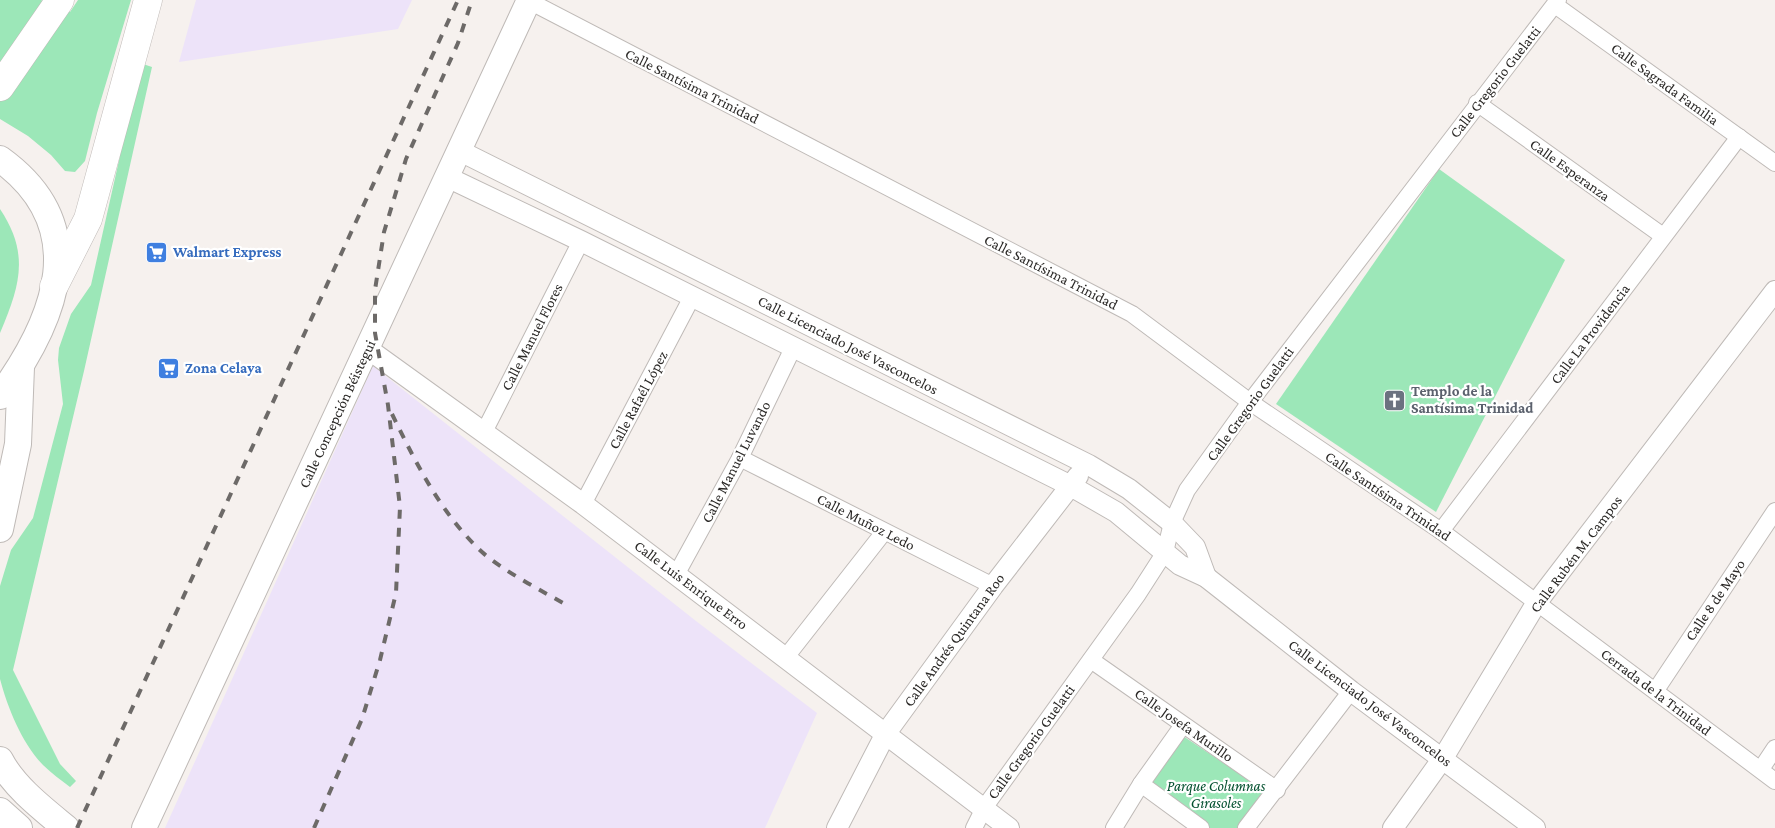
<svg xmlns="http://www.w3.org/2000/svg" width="1775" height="828" viewBox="0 0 1775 828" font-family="'Crimson Pro',serif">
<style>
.industrial{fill:#ede3f9}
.green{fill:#9ce7b8}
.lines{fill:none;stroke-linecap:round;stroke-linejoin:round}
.minor-casing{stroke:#bfbab7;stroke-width:18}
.tertiary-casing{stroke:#bfbab7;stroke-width:22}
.secondary-casing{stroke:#bfbab7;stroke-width:26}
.primary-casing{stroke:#bfbab7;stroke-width:28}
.trunk-casing{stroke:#bfbab7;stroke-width:29}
.minor{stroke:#fff;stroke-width:16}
.tertiary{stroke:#fff;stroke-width:20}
.secondary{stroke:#fff;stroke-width:24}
.primary{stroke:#fff;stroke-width:26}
.trunk{stroke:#fff;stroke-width:28}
.rail{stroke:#6d6a68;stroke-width:4;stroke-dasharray:9 9;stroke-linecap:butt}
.labels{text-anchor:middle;stroke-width:4.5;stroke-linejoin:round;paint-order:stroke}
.street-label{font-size:15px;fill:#2b2927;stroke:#fff}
.shop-label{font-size:15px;font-weight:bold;fill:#366cbe;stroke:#fff;text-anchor:start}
.worship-label{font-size:15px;font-weight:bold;fill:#5b616d;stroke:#fff;text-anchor:start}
.park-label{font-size:15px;font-style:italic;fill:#014f2d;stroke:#fff}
</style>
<rect width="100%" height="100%" fill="#f6f1ee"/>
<!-- industrial -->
<g class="industrial">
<path d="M196,0H412L398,29L179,62Z"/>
<path d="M373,366L696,621L817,713L765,828H165Z"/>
</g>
<!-- green -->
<g class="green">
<path d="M0,0H41L70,12L78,0H131L97,113L85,161L75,172L65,171L51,155L28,136L0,119Z"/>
<path d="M137,62L152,67L84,371L13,670L60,764L76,781L70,787C61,780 51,773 43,765C22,743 8,709 0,679V586L11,550L33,518L63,404L58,360L59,348L71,314L91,285L120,156V139Z"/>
<path d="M1439,169L1565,260L1436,512L1276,404Z"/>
<path d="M0,209C30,254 20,286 0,333Z"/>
<path d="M1180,734L1270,794L1241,828H1210L1146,781Z"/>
</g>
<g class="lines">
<defs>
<g id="minor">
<path d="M529,1L1132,314L1250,402L1441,531L1775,781"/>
<path d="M1555,5L1775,163"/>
<path d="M1477,103L1663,236"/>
<path d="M484,432L581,241"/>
<path d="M740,458L993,586"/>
<path d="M583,504L692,297"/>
<path d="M1441,531L1739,137"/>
<path d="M676,575L740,458L793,348"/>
<path d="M786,657L884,532"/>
<path d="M1091,660L1277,790"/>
<path d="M1656,690L1775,511"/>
<path d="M1761,769L1775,748"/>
<path d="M1141,784L1201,828"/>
<path d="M974,828L984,808L1138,594L1165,552L1172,523L1187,490L1250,402L1558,0"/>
<path d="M1114,828L1141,784L1183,725"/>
<path d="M1246,828L1351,691"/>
</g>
<g id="tertiary">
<path d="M458,150L1089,465L1129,489L1172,523L1195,547L1206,577"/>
<path d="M447,177L581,241L1069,485L1116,512L1180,565L1206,577L1351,691L1535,828"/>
<path d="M368,349L583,504L1009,828"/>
<path d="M837,828L886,733L993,586L1078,476"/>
<path d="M1393,828L1443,758L1537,602L1775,291"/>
</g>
<path id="secondary" d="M144,828L529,0"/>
<g id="primary">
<path d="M0,159C93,226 57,318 0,396"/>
<path d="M0,529L18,444L21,367"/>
<path d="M0,760C14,787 43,809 66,828"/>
<path d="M0,811L19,828"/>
</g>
<g id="trunk">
<path d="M0,87L60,0"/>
<path d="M54,286L88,219L148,0"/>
</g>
</defs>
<!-- minor casing -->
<use href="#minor" class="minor-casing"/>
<!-- tertiary casing -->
<use href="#tertiary" class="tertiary-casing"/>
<!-- secondary casing -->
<use href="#secondary" class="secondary-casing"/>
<!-- primary casing -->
<use href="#primary" class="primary-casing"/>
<!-- trunk casing -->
<use href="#trunk" class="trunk-casing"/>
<!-- minor -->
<use href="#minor" class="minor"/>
<!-- tertiary -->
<use href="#tertiary" class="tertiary"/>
<!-- secondary -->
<use href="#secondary" class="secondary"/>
<!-- primary -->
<use href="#primary" class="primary"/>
<!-- trunk -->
<use href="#trunk" class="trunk"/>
<!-- rail -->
<g class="rail">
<path d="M392,414C416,463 441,514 482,552C503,571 544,592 570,607"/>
<path d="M77,828L458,0"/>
<path d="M314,828L362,719L380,660L396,593L400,507L388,405L375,333V290L384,232L406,159L458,43L472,0"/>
</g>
</g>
<!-- icons -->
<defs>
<symbol id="supermarket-square" viewBox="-11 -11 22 22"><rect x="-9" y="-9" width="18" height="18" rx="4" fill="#3f7fe0" stroke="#fff"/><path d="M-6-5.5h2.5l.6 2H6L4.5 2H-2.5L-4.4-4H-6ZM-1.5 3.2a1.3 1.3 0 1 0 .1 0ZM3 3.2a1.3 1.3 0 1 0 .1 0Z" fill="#fff"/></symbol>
<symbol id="church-square" viewBox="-11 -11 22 22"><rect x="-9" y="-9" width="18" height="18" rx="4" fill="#6b7280" stroke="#fff"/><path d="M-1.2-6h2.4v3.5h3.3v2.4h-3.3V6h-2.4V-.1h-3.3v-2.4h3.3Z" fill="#fff"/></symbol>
</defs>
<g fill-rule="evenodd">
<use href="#supermarket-square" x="144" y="240" width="25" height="25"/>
<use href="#supermarket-square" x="156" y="356" width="25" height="25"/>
<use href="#church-square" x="1382" y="388" width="25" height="25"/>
</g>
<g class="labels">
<!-- street labels -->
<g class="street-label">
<text transform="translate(1495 82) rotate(-52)" y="5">Calle Gregorio Guelatti</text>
<text transform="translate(1665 84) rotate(36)" y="5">Calle Sagrada Familia</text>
<text transform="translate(692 86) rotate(27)" y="5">Calle Santísima Trinidad</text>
<text transform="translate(1570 170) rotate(36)" y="5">Calle Esperanza</text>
<text transform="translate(1051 272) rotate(27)" y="5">Calle Santísima Trinidad</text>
<text transform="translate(1590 334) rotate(-53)" y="5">Calle La Providencia</text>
<text transform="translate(532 337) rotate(-63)" y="5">Calle Manuel Flores</text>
<text transform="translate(848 345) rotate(27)" y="5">Calle Licenciado José Vasconcelos</text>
<text transform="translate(638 400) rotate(-62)" y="5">Calle Rafaél López</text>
<text transform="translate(1250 404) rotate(-54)" y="5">Calle Gregorio Guelatti</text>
<text transform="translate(337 414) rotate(-65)" y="5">Calle Concepción Béistegui</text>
<text transform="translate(736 462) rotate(-63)" y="5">Calle Manuel Luvando</text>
<text transform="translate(1388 496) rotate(34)" y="5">Calle Santísima Trinidad</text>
<text transform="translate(866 522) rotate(27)" y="5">Calle Muñoz Ledo</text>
<text transform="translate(1576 554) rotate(-53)" y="5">Calle Rubén M. Campos</text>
<text transform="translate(691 585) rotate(37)" y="5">Calle Luis Enrique Erro</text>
<text transform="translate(1715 600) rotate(-56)" y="5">Calle 8 de Mayo</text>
<text transform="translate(954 640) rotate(-54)" y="5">Calle Andrés Quintana Roo</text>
<text transform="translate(1656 692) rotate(37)" y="5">Cerrada de la Trinidad</text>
<text transform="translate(1370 703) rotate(37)" y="5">Calle Licenciado José Vasconcelos</text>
<text transform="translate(1184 725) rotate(35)" y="5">Calle Josefa Murillo</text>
<text transform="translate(1031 742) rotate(-54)" y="5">Calle Gregorio Guelatti</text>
</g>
<!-- shop labels -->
<g class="shop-label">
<text x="173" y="257">Walmart Express</text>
<text x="185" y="373">Zona Celaya</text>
</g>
<!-- worship labels -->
<g class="worship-label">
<text x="1411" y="396">Templo de la<tspan x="1411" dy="17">Santísima Trinidad</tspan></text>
</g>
<!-- park labels -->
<g class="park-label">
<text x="1216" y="791">Parque Columnas<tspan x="1216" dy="17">Girasoles</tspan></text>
</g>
</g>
</svg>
